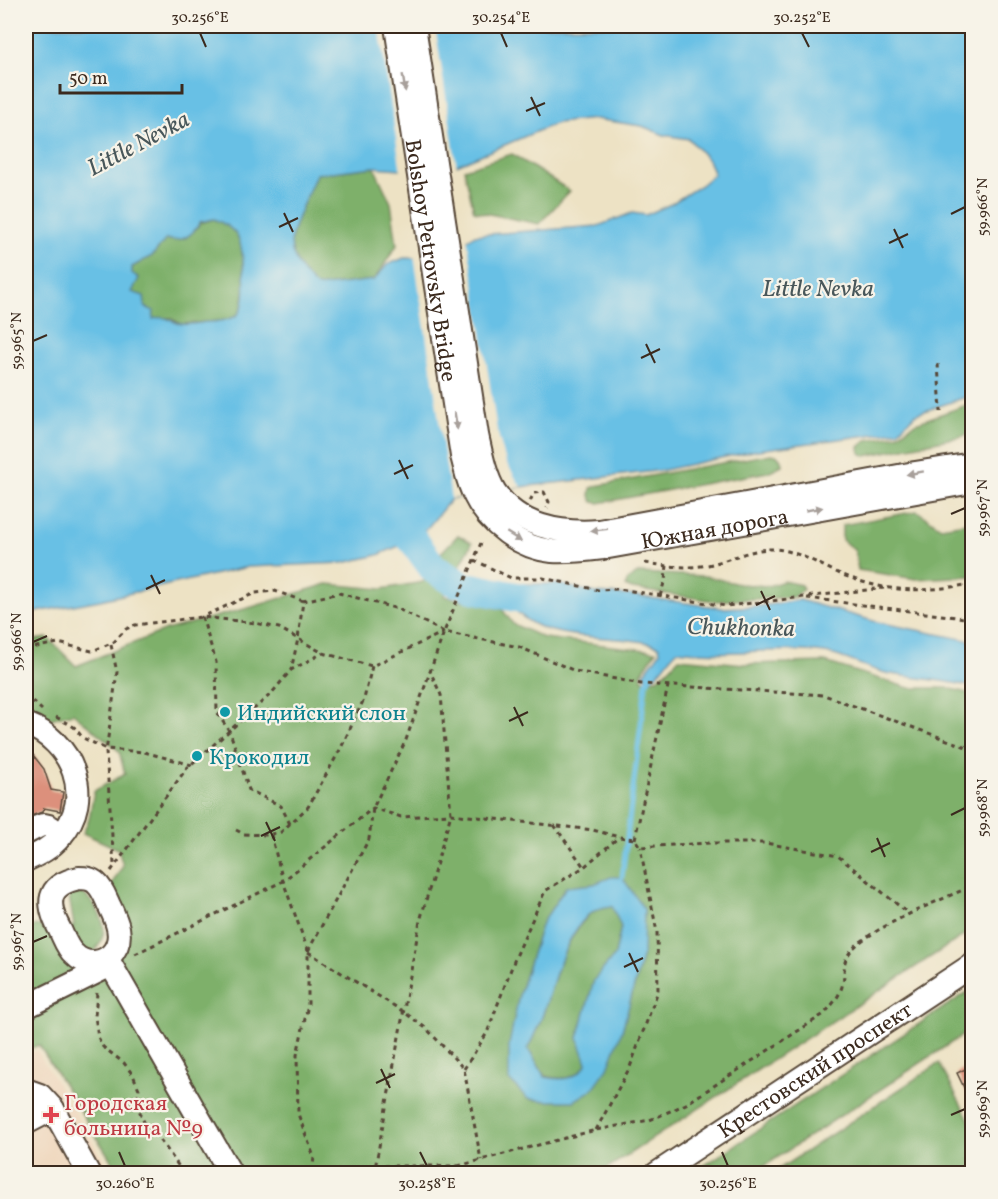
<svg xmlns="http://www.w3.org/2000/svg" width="998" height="1199" viewBox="0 0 998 1199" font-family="Vollkorn,serif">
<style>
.built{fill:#efd6bb}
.forest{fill:#7eb06b;stroke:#5c6d44;stroke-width:1.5;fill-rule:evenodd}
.water{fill:#68c0e5;stroke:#527582;stroke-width:1.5;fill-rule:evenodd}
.pier{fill:#ede2c4}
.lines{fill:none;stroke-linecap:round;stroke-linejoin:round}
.stream{stroke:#68c0e5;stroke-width:5}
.river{stroke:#68c0e5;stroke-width:30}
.building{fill:#dc907b}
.minor-casing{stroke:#564637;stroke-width:26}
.path{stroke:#564637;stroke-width:3;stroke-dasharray:4.5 4.5;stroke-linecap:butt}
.minor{stroke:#fff;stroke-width:22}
.oneway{fill:#a79f9a}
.ticks{fill:none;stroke:#3b2a1e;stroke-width:2}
.culture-dot{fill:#0f9aa8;stroke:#f7f3e8;stroke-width:2}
.health-dot{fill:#e0444e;stroke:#f7f3e8;stroke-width:2}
.labels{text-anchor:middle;stroke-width:4.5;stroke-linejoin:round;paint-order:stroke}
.street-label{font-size:22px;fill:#3b2a1e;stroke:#f7f3e8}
.culture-label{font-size:22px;fill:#0d838f;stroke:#f7f3e8;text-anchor:start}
.health-label{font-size:22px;fill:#be3a42;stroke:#f7f3e8;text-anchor:start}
.water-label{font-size:24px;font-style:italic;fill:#48575a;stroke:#f7f3e8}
.neatline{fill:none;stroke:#3b2a1e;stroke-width:2}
.ticks-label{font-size:15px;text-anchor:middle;fill:#3b2a1e}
</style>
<rect width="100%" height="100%" fill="#f7f3e8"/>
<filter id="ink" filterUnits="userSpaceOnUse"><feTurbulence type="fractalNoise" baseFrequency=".0167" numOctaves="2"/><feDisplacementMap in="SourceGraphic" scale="12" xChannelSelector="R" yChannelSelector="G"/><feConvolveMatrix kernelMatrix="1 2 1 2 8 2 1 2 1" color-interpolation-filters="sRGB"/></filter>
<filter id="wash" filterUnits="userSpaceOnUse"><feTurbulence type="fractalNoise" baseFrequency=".008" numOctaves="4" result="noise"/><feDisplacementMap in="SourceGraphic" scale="24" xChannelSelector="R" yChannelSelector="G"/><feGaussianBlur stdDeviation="1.35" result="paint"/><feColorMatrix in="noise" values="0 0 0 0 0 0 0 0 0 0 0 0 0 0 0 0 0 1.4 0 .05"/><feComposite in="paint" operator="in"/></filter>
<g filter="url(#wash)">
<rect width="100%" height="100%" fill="#ede2c4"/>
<!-- built -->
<path class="built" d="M37,1050L112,1173H26V1056Z"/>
<!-- forest -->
<g class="forest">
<path d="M512,154L570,191L539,224L474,211L464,169Z"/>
<path d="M374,167L391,203L397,245L374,280L316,287C305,276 291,259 291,242C291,227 310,190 316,174Z"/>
<path d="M214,219L230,226L241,241L245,285L242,309L236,317L221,321L181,324L170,318L153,319L132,292V267L152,256L166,239C181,244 192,235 200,223Z"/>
<path d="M972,403V432L963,436L875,454L866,456L860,453L859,447L867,440L897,435L916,423Z"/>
<path d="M771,454C779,455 781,457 782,465L768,472L599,503L593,502L590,496L591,488L601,485Z"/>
<path d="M917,511L941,527L972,522V576L916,579L858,570L855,551L842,540V525Z"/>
<path d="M458,535L472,543L444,596L502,609L513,624L544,638L656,651L641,674L643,680C659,683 668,669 679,658L745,664L825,662L909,688H948L972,694V930L600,1173H119L39,1045L26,1050V932L36,925L55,931L74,926L69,896L81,892C93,901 109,922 102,938C100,944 96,949 93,955L107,975L111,885L123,866L118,849L83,833L89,819L94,791L125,774L119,751L73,713L51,719L26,709V641L48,638L76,666L166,630L252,607L327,584L382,589L423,582L436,558ZM594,884L642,932L643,954L622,1031L574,1101H548L528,1099L519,995L542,923L566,887Z"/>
<path d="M638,573L705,576L739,584L768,586L784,581L801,585L803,590L793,597L715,601L632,589L625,586L628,580Z"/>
<path d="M612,905L621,927L615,955L594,980L578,1038L588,1062C577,1079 564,1081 545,1076L528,1049C533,1037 539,1026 543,1014C554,982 562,943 587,917C594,909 602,907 612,905Z"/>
<path d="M972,989V1029L754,1173H693Z"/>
<path d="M939,1063L972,1125V1173H773Z"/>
</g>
<!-- water -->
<g class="water">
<path d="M26,26H972V395L916,414L898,431L758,450L664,470L521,487L451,499L429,526L413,540L378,555L343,563L248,567L100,600L26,614ZM595,119L642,126L664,135L689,139L708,160L714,174L701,185L671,204L646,215L632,213L598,226L475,235L440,259L404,258L387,265L374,280L317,287C305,276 291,259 291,242C291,227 310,190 316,174L374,167L440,172L557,123ZM214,219C237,229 241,237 243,261C244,275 249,310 234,317C225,321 215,322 206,322C199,323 191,325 183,324C170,324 171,314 153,319L154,311L145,307L144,296L132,292L139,278L132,273V267L152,256L166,239C181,244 193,235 200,222Z"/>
<path d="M525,584H559L597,593L628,595L722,608L761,606L800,600L877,622L972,641V687C943,679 912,679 882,672C863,667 844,656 825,653C776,646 727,657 678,650C668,658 660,677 648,679L644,674L660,652L659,646C615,631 540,648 511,604V597Z"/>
<path d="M611,877H622L644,909L643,954L622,1031L608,1068L592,1090L574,1101H548L528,1099L509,1080V1045L519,995L542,923L566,887L594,884ZM612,906L621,927L615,955L594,980L578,1038L587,1063C577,1079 564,1081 545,1077L528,1049C533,1037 539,1026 543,1014C554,982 562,942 587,916C594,909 603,907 612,906Z"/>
</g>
<!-- pier -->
<g class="pier">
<path d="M379,26H435L457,168L440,175L401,172Z"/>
<path d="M467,237L497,430L506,462L521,487L451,499L414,256H439Z"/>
</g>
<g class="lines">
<!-- stream -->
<path class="stream" d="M622,877L646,684L651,675"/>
<!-- river -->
<g class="river">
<path d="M386,512L413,540L434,569L456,582"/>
<path d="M472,588L550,604"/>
</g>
</g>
<g id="blocks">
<!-- building -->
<g class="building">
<path d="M26,746L44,769L51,790L63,792L60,811L44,808L42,812L26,818Z"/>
<path d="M972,1066V1104L957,1073Z"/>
</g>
</g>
</g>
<g filter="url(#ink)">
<use href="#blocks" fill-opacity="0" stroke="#564637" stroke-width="1.5"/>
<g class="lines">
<defs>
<g id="minor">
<path id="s1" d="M396,26L462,456C466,470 468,484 475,496C489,524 520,548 552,551C569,552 586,550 603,548L972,482"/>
<path d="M414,26L477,435C481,453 485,476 495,492C518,527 561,534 599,531L915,473L972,464"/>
<path d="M26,724C72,741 96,797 60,837C51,848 39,854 26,860"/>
<path d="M26,833C43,824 47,820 61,836"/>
<path d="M79,878C85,878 91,878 96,883C102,888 105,896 108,903C115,918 125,935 114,951C105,964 85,966 74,954C67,948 64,938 60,930C46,904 46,885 79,878Z"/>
<path d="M107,958L231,1174"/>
<path d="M26,1007L111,965"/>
<path d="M26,1090L40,1095L53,1109L89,1174"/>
<path d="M26,1123L53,1109"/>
<path id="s2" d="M656,1174L972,965"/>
</g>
</defs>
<!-- minor casing -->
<use href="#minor" class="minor-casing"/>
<!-- path -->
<g class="path">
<path d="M938,364L941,412"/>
<path d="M530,501L534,493L544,492L549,502L547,508"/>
<path d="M474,560L511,578H543L598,590L619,589L726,606L884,588"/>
<path d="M645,563C666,566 687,569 708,565C730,560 752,548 775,549C800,551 820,566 843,575C891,594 922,592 972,584"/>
<path d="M660,596L665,580L667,566"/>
<path d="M807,598L972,619"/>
<path d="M303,601L339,593L398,609L444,632L519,647L575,671L641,684L824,695L972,749"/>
<path d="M111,645L117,672L106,752L114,864"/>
<path d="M26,649L58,643L92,651L114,642L126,629L135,625L202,617L255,623L279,628L323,653L372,666L444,632"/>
<path d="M26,695L42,710"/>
<path d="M56,717L74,727L83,738L106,749L144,752L192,765"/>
<path d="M219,762L236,753"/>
<path d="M290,824L281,806L249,790L230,732L217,713L216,662L202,617L255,593L275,591L303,601L298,639L291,670"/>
<path d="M554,825L584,867"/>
<path d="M236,830L244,834L266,835L281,832L308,807L341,748L364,699L372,666"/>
<path d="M271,835L283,881L308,951V1005L297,1055L298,1114L314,1157L312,1174"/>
<path d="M635,839L668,686"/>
<path d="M111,871L187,768L271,694L291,670L323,653"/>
<path d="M308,951L369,839L373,808L406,740L444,632L481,543"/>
<path d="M308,952L404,1012L427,1029L464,1069L481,1160"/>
<path d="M135,954L283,881L373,808L401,817L451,814L593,830L619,837L635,839L640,847L710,843H765L838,856L909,914"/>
<path d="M97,993L95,1016L98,1037L103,1047L124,1063L133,1075L139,1089L137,1105L144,1122L159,1138L184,1174"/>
<path d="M464,1069L487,1033L514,961L545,891L584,867L619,837"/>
<path d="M596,1130L630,1067L658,991L657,932L640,847"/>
<path d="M312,1173L376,1166H458"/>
<path d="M374,1174L420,921L451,814L441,695L430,671"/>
<path d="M453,1174L458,1166L596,1130L650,1120L686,1104L824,1014C832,1005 841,995 843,982C846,969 841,965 850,952C867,929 945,898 972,886"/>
</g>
<!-- minor -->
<use href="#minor" class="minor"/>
</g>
<!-- one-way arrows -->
<defs><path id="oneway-solid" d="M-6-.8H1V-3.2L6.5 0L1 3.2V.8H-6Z" transform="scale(1.5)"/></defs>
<g class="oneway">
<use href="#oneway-solid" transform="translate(404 83) rotate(81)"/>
<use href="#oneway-solid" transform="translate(456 421) rotate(81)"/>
<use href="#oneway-solid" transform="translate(915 473) rotate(170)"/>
<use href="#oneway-solid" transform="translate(814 509) rotate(-10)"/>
<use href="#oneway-solid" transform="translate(599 530) rotate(173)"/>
<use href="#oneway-solid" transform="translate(514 537) rotate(32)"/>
</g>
</g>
<!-- ticks -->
<path class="ticks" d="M200,33L206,47M501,33L507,47M802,33L809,47M531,97L540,116M526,111L545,103M284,213L293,232M951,214L965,207M279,227L298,218M894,229L903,248M889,243L908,234M33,341L47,335M646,344L655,363M641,358L660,349M399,460L408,479M394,474L413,465M951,514L965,508M151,575L160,594M146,589L165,580M761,591L770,610M756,605L775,596M33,642L47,636M514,707L523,726M509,721L528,712M951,815L965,808M266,822L275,841M261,836L280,827M877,838L885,857M871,852L890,843M33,942L47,936M629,953L638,972M624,967L643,958M381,1069L390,1088M376,1083L395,1074M951,1115L965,1109M119,1152L125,1166M420,1152L427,1166M722,1152L728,1166"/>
<!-- markers -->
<g class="culture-dot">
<circle cx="225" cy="712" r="6"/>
<circle cx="197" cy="756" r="6"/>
</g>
<path class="health-dot" d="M48 1106h6v6h6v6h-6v6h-6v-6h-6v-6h6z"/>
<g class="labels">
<!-- street labels -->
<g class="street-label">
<text dy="8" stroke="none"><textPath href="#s1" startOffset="237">Bolshoy Petrovsky Bridge</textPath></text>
<text dy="8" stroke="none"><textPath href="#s1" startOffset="740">Южная дорога</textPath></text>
<text dy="8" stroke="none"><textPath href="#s2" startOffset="190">Крестовский проспект</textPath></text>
</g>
<!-- culture labels -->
<g class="culture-label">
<text x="237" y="720">Индийский слон</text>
<text x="209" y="764">Крокодил</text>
</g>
<!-- health labels -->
<g class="health-label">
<text x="64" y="1110">Городская<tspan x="64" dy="25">больница №9</tspan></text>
</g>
<!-- water labels -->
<g class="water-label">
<text transform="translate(138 143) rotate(-28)" y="8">Little Nevka</text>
<text x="818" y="296">Little Nevka</text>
<text transform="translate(741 627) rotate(1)" y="8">Chukhonka</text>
</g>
</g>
<!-- margin -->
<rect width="998" height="1199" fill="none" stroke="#f7f3e8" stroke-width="66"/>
<!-- scale -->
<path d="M60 84v9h122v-9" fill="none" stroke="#3b2a1e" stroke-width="3"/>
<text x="69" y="84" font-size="18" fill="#3b2a1e" stroke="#f7f3e8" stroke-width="4.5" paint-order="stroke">50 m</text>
<rect x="33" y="33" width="932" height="1133" class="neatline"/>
<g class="ticks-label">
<text x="200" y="22">30.256°E</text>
<text x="501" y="22">30.254°E</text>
<text x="802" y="22">30.252°E</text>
<text transform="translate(982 207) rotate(-90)" y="5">59.966°N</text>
<text transform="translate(16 341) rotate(-90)" y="5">59.965°N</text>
<text transform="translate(982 508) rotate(-90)" y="5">59.967°N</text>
<text transform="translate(16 642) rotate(-90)" y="5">59.966°N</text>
<text transform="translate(982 808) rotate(-90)" y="5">59.968°N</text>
<text transform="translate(16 942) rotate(-90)" y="5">59.967°N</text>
<text transform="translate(982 1109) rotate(-90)" y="5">59.969°N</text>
<text x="125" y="1188">30.260°E</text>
<text x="427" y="1188">30.258°E</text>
<text x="728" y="1188">30.256°E</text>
</g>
</svg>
